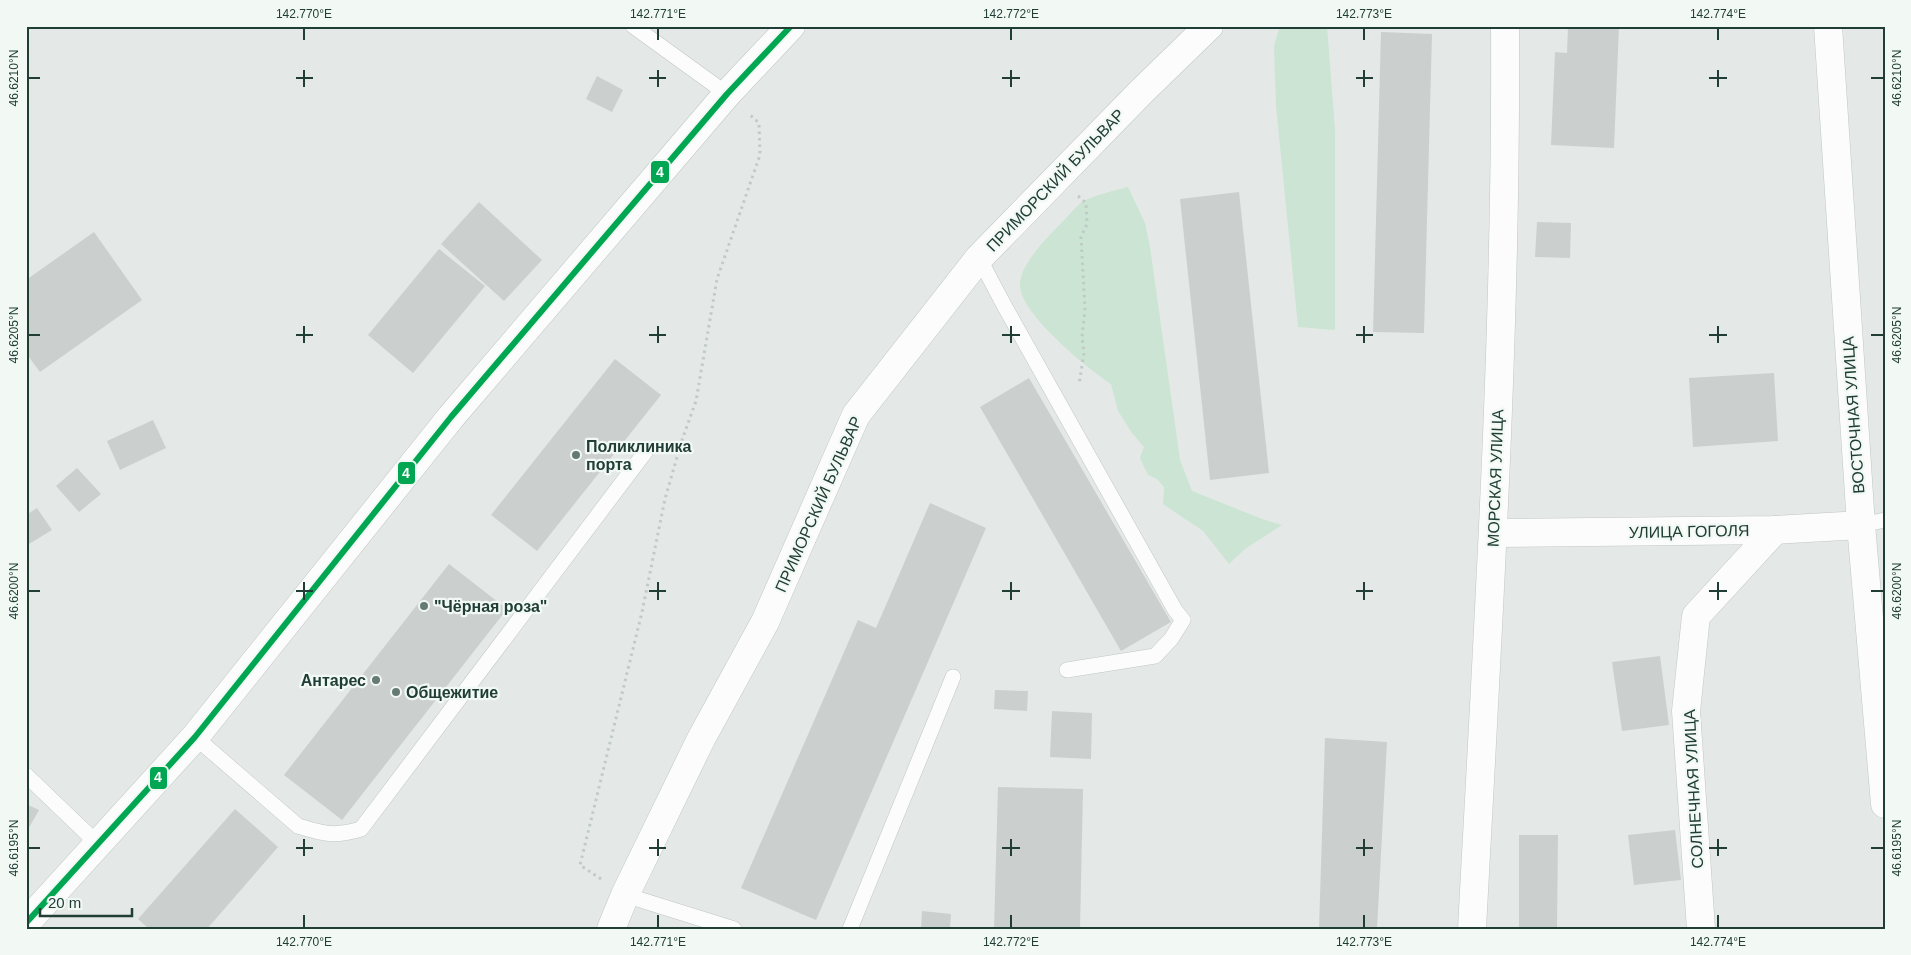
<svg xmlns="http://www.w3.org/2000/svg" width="1911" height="955" viewBox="0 0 1911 955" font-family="Helvetica,sans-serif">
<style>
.green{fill:#cce4d3}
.building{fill:#cbd0ce}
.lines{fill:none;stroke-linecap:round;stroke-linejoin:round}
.lane-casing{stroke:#c1c6c4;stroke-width:16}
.street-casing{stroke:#c1c6c4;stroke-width:29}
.secondary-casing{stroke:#bfc7c4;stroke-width:29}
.path{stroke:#c0cac6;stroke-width:3;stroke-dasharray:2.5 4;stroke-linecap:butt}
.lane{stroke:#fbfcfb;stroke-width:15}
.street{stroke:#fbfcfb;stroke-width:28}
.secondary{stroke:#fbfcfb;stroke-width:28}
.bus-1-casing{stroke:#f2f9f5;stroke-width:10}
.bus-1{stroke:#00a651;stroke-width:6}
.ticks{fill:none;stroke:#203e36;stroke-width:2}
.poi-dot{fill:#657a74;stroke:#f2f9f5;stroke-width:2}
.labels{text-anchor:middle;stroke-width:4.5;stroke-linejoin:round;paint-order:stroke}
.street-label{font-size:16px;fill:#203e36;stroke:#f2f9f5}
.poi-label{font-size:16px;font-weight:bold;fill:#203e36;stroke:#f2f9f5;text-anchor:start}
.line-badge{stroke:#f2f9f5;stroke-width:2}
.badge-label{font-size:14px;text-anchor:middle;font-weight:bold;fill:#fff}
.neatline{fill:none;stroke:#203e36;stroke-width:2}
.ticks-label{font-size:12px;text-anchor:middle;fill:#203e36}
</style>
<rect width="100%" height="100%" fill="#e4e9e7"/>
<!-- green -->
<g class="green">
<path d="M1280,26H1327L1335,130V330L1298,327L1276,106L1274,46Z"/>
<path d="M1128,187L1145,223L1150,247L1180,460L1192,491L1262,519L1282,525L1245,549L1229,564L1203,531L1163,504L1164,487L1157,479L1148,475L1140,458L1144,447L1132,433L1118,411L1111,384C1088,369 1019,313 1020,285C1020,262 1053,232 1067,217C1072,212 1078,204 1084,201C1097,194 1114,191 1128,187Z"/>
</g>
<!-- building -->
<g class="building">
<path d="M1568,26H1619L1614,148L1551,145L1555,52L1567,53Z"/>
<path d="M1381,32L1432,34L1424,333L1373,332Z"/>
<path d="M597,76L623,90L612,112L586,99Z"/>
<path d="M1239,192L1269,473L1210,480L1180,199Z"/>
<path d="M479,202L542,260L504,301L441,244Z"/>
<path d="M1537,222L1571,223L1570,258L1535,257Z"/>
<path d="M94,232L142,300L40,372L26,353V280Z"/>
<path d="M439,249L485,286L413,373L368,335Z"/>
<path d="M615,359L661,395L537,551L491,515Z"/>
<path d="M1774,373L1778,441L1693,447L1689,378Z"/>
<path d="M1029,378L1171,622L1121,651L980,407Z"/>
<path d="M153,420L166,448L120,470L107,441Z"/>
<path d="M77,468L101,494L79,512L56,486Z"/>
<path d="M930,503L986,528L816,920L741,888L858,620L876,628Z"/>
<path d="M37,508L52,530L29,544L26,539V515Z"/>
<path d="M449,564L507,609L342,820L284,775Z"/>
<path d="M1660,656L1669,725L1622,731L1612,662Z"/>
<path d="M995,690L1028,691L1027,711L994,709Z"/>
<path d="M1052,711L1092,713L1091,759L1050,757Z"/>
<path d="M1325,738L1387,742L1377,929H1319Z"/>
<path d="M998,787L1083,789L1080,929H994Z"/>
<path d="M26,804L39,810L26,833Z"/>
<path d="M235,809L278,847L207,929H149L138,919Z"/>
<path d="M1675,830L1681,880L1634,885L1628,835Z"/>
<path d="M1519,835H1558L1557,929H1519Z"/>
<path d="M922,911L951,914L950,929H921Z"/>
</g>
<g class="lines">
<defs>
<g id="lane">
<path d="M633,26L727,94"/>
<path d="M979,258L1005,307L1175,610L1183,620L1171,639L1155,656L1067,670"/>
<path d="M1861,525L1885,520"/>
<path d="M195,737L298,826C324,834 334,837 361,829L646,451"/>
<path d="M26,775L99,845"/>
<path d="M625,895L734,929"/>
<path d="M850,929L953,677"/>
</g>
<g id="street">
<path d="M1493,533L1775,530L1861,525"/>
<path d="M1472,929C1488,628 1507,327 1505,26"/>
<path d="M1701,929L1686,711L1696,616L1775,530"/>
</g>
<g id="secondary">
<path d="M1828,26L1861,525L1885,804"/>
<path d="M26,923L195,737L451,417L727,94L791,26"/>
<path d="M611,929L625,895L701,739L765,622L856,415L979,258L1141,92L1209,26"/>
</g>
</defs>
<!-- lane casing -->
<use href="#lane" class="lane-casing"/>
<!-- street casing -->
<use href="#street" class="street-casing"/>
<!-- secondary casing -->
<use href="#secondary" class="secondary-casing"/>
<!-- path -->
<g class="path">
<path d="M1078,196L1086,203L1087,224L1081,237L1085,308L1082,337L1084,353L1079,385"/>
<path d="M601,879L580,865L642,612L665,499L682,440L696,401L717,279L760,155L759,123L748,113"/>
</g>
<!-- lane -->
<use href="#lane" class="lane"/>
<!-- street -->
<use href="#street" class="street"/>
<!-- secondary -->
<use href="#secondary" class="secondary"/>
<defs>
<path id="bus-1" d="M26,923L195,737L451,417L727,94L791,26"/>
</defs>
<!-- bus-1 casing -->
<use href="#bus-1" class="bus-1-casing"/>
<!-- bus-1 -->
<use href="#bus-1" class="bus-1"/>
</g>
<!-- ticks -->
<path class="ticks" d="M304,28V40M658,28V40M1011,28V40M1364,28V40M1718,28V40M304,70V87M658,70V87M1011,70V87M1364,70V87M1718,70V87M28,78H40M296,78H313M649,78H666M1002,78H1020M1356,78H1373M1709,78H1727M1871,78H1884M304,326V343M658,326V343M1011,326V343M1364,326V343M1718,326V343M28,335H40M296,335H313M649,335H666M1002,335H1020M1356,335H1373M1709,335H1727M1871,335H1884M304,582V600M658,582V600M1011,582V600M1364,582V600M1718,582V600M28,591H40M296,591H313M649,591H666M1002,591H1020M1356,591H1373M1709,591H1727M1871,591H1884M304,839V856M658,839V856M1011,839V856M1364,839V856M1718,839V856M28,848H40M296,848H313M649,848H666M1002,848H1020M1356,848H1373M1709,848H1727M1871,848H1884M304,915V928M658,915V928M1011,915V928M1364,915V928M1718,915V928"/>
<!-- markers -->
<g class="poi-dot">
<circle cx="576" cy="455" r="5"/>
<circle cx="424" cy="606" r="5"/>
<circle cx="376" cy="680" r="5"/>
<circle cx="396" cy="692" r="5"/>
</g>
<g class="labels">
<!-- street labels -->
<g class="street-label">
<text transform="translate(1055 180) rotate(-46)" y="6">ПРИМОРСКИЙ БУЛЬВАР</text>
<text transform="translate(1853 415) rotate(-94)" y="6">ВОСТОЧНАЯ УЛИЦА</text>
<text transform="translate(1495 478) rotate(-88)" y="6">МОРСКАЯ УЛИЦА</text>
<text transform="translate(818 504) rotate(-66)" y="6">ПРИМОРСКИЙ БУЛЬВАР</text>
<text transform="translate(1689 531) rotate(-1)" y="6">УЛИЦА ГОГОЛЯ</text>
<text transform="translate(1693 789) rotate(-93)" y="6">СОЛНЕЧНАЯ УЛИЦА</text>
</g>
<!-- poi labels -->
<g class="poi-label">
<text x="586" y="452">Поликлиника<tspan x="586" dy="18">порта</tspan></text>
<text x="434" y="612">"Чёрная роза"</text>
<text x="366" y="686" text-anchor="end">Антарес</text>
<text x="406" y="698">Общежитие</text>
</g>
</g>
<g class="line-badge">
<rect x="650" y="160" width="20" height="24" rx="5" fill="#00a651"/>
<rect x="397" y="461" width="19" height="24" rx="5" fill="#00a651"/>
<rect x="149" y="766" width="19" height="24" rx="5" fill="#00a651"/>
</g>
<g class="badge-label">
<text x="660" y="177">4</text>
<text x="406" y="478">4</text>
<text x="158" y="782">4</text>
</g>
<!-- border -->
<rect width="1911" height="955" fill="none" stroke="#f2f9f5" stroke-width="55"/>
<!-- scale -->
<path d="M40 908v8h92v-8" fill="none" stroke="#203e36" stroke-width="2.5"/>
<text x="48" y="908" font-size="15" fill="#203e36" stroke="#f2f9f5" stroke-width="4" paint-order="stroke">20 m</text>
<rect x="28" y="28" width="1856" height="900" class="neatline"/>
<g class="ticks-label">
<text x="304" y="18">142.770°E</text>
<text x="658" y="18">142.771°E</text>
<text x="1011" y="18">142.772°E</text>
<text x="1364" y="18">142.773°E</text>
<text x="1718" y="18">142.774°E</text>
<text transform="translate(14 78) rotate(-90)" y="4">46.6210°N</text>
<text transform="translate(1897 78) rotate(-90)" y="4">46.6210°N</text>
<text transform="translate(14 335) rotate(-90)" y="4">46.6205°N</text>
<text transform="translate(1897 335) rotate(-90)" y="4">46.6205°N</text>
<text transform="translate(14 591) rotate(-90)" y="4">46.6200°N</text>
<text transform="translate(1897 591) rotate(-90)" y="4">46.6200°N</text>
<text transform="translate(14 848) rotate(-90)" y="4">46.6195°N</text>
<text transform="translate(1897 848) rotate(-90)" y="4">46.6195°N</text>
<text x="304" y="946">142.770°E</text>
<text x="658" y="946">142.771°E</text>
<text x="1011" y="946">142.772°E</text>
<text x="1364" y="946">142.773°E</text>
<text x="1718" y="946">142.774°E</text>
</g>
</svg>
